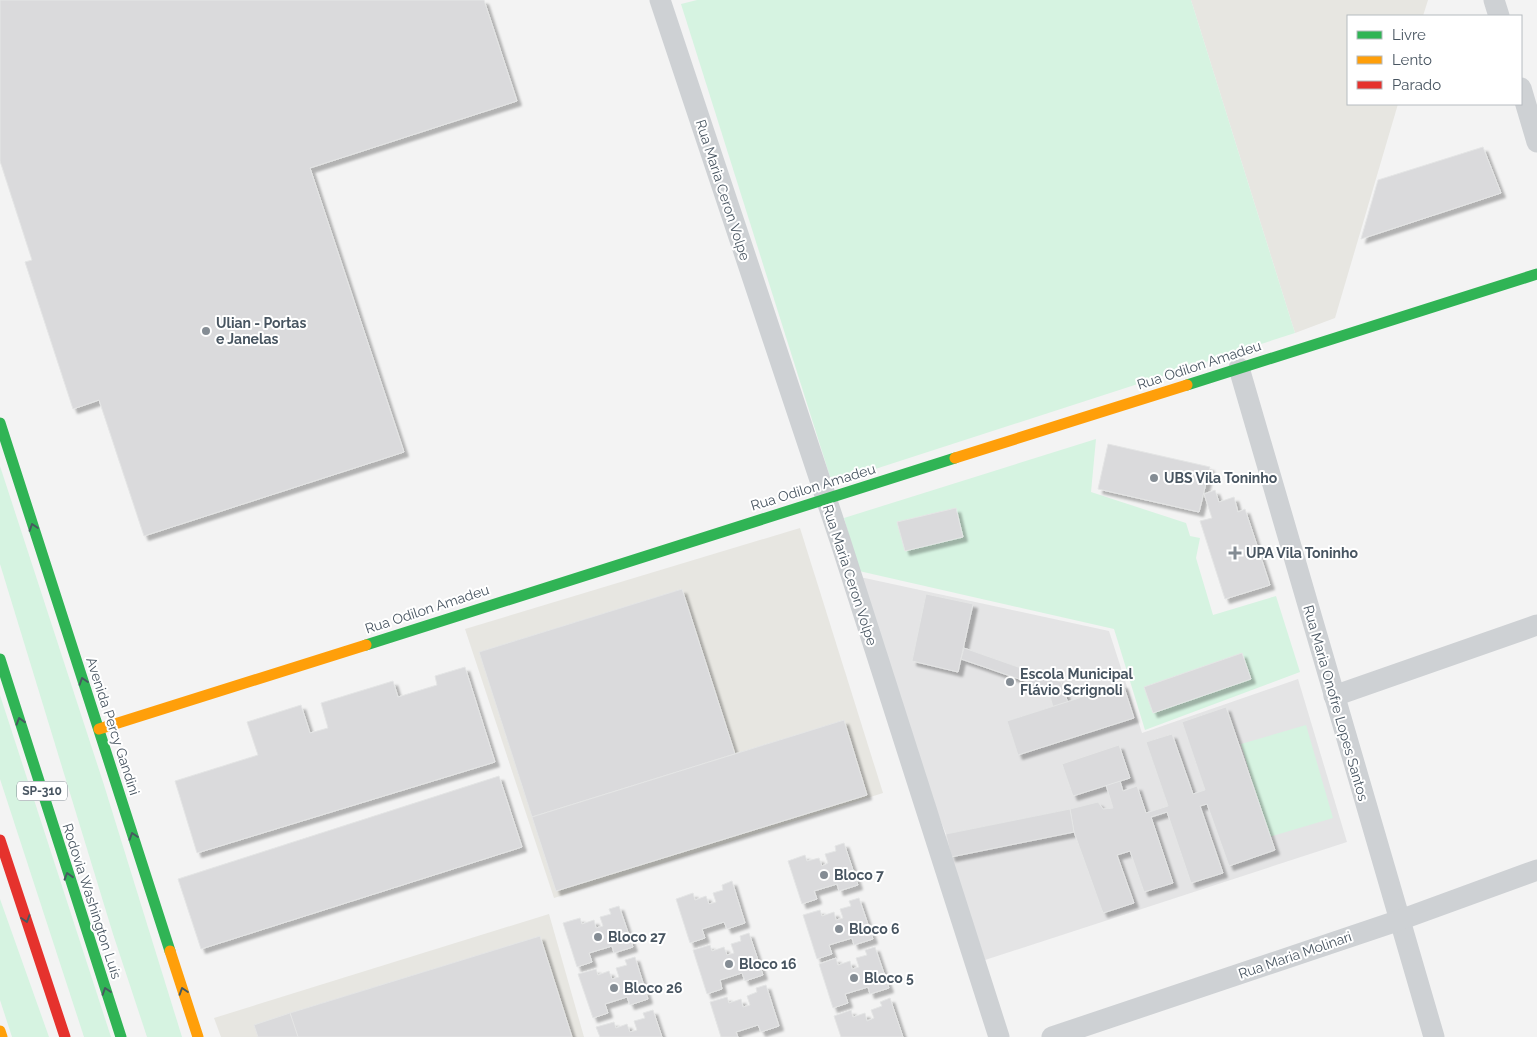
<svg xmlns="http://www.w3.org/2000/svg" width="1537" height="1037" viewBox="0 0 1537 1037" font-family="Raleway,sans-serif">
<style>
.commercial{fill:#e7e6e1}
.education{fill:#e4e4e5}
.green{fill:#d6f3e1}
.building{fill:#dadadc;stroke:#e4e5e5;filter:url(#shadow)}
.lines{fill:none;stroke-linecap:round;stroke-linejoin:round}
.street{stroke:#ced1d4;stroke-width:21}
.fast{stroke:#30b455;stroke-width:11}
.slow{stroke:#ff9f0a;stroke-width:11}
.jam{stroke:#e5322d;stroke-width:11}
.oneway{stroke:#475a60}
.poi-dot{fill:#848c94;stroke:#fff;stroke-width:2}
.labels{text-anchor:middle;stroke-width:4;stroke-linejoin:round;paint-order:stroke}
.shield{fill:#fff;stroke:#7f8890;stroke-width:1}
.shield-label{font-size:12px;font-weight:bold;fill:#485561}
.street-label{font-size:14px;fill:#485561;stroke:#fff}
.poi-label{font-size:14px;font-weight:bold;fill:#485561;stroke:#fff;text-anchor:start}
</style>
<defs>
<filter id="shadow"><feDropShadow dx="4.5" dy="4.5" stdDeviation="1" flood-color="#0004"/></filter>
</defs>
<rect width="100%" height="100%" fill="#f3f3f3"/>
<!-- commercial -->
<g class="commercial">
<path d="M1191,0H1428L1423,16H1348V104H1398L1335,318L1295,333Z"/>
<path d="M800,528L883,793L554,898L465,629Z"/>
<path d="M549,914L584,1037H221L214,1018Z"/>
</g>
<!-- education -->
<path class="education" d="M860,577L1109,631L1142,733L1298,679L1347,842L985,960L951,857L946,834L934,804Z"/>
<!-- green -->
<g class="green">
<path d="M697,0H1191L1295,333L832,483L681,4Z"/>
<path d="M1096,439L1091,492L1186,523L1190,536L1200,538L1196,558L1213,615L1276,596L1300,672L1145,730L1114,629L859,571L844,518Z"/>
<path d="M0,466L104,785L182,1037H147L113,934L0,564Z"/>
<path d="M0,695L111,1037H84L0,779Z"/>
<path d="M1306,725L1333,818L1269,837L1241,744Z"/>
<path d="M0,899L49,1037H12L0,1000Z"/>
</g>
<!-- building -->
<g class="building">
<path d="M0,0H484L517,101L310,168L404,452L144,536L99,400L73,409L25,262L32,260L0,161Z"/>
<path d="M1483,147L1501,193L1361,239L1378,180Z"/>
<path d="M1108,444L1210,467L1199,512L1098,489Z"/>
<path d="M1215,490L1219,502L1234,497L1238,512L1245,509L1270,585L1225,599L1200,521L1212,518L1204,494Z"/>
<path d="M956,508L963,537L905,551L897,522Z"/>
<path d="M682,589L735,754L532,817L479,652Z"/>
<path d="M926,594L973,604L958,672L912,661Z"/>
<path d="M964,648L1061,682L1068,703L1053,707L1048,689L961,659Z"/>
<path d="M1242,653L1251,679L1153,713L1144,687Z"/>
<path d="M465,667L495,762L197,853L175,781L258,755L247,722L301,705L310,733L328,728L321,703L393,681L398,697L437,685L435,676Z"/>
<path d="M1123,684L1134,718L1018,755L1007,721Z"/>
<path d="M1226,707L1275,850L1229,866L1207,804L1200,806L1223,873L1191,883L1167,812L1151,817L1173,883L1144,892L1130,851L1117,855L1134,903L1103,913L1074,832L1070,809L1098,802L1103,809L1113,808L1106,785L1120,781L1123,791L1137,786L1146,813L1168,806L1146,742L1172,734L1193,794L1205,790L1182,722Z"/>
<path d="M844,720L867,795L556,891L532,817Z"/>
<path d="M1119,745L1130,778L1073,796L1062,764Z"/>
<path d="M499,776L522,847L201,949L178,879Z"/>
<path d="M1070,809L1074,832L951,857L946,834Z"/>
<path d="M844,843L858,885L839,891L837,884L814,891L817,899L802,904L788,861L805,855L807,861L819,858L822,866L828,863L825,854L836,851L835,846Z"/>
<path d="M732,881L745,923L727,929L724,922L702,929L705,938L690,943L676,899L693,893L695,900L706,896L709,904L716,902L713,893L723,890L722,885Z"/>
<path d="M859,898L873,939L854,945L852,938L829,945L832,954L817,959L803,915L820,910L822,916L834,912L836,920L843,918L840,909L851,906L849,901Z"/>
<path d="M619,906L633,947L614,953L612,946L589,953L592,962L577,967L563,923L580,918L582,924L594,920L596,928L603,926L600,917L611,914L609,909Z"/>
<path d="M749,933L763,975L745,981L742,973L720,980L722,989L707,994L693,950L710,945L712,951L724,947L727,955L734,953L731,944L741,941L740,936Z"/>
<path d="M540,936L572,1037H298L290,1013Z"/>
<path d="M875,947L889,988L870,994L868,987L845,994L848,1003L833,1008L819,964L836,958L838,965L850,961L852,969L859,967L856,958L867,955L865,950Z"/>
<path d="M635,957L648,999L630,1005L627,997L605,1004L608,1013L593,1018L578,974L596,969L598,975L609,971L612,979L619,977L616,968L627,965L625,960Z"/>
<path d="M766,985L779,1026L761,1032L758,1025L736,1032L738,1037H721L710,1002L727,997L729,1003L741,999L743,1007L750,1005L747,996L757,992L756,988Z"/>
<path d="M890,998L903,1037H841L834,1016L851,1010L853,1017L865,1013L867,1021L874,1018L871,1010L882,1006L880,1002Z"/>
<path d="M653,1010L662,1037H600L596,1027L614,1022L616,1028L627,1024L630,1032L637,1030L634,1021L645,1018L643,1013Z"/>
<path d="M290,1013L298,1037H258L254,1025Z"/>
</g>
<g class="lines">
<!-- street -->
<g class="street">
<path d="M660,0L840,540L999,1037"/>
<path d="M1494,0L1499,16"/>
<path d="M1521,88L1537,142"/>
<path d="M1239,368L1434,1037"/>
<path d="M1334,696L1537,625"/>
<path d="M1052,1037L1400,920L1537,870"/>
</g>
<!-- fast -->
<g class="fast">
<path d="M1187,385L1537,274"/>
<path d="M0,423L170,951"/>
<path d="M366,645L955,458"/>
<path d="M0,659L121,1037"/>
</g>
<!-- slow -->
<g class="slow">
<path d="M955,458L1187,385"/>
<path d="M99,729L366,645"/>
<path d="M170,951L198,1037"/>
<path d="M0,1031L2,1037"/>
</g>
<!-- jam -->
<path class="jam" d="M0,840L65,1037"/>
</g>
<!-- one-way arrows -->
<defs><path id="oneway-chevron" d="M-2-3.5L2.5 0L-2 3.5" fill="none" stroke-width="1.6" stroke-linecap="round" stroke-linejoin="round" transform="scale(1.25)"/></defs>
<g class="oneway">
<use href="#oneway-chevron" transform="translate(33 527) rotate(-108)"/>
<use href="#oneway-chevron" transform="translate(83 681) rotate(-108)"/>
<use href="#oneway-chevron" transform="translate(20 721) rotate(-107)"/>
<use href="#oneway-chevron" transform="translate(133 836) rotate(-108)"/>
<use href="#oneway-chevron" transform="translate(68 876) rotate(-107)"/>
<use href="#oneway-chevron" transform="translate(26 919) rotate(72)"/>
<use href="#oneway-chevron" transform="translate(106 991) rotate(-108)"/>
<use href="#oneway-chevron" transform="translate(183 991) rotate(-108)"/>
</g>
<!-- markers -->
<g class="poi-dot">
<circle cx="206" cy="331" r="5"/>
<circle cx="1154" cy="478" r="5"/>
<path d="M1232.5 545.5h5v5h5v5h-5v5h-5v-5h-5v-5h5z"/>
<circle cx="1010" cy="682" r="5"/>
<circle cx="824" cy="875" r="5"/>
<circle cx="839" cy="929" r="5"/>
<circle cx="598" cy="937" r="5"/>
<circle cx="729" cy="964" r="5"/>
<circle cx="854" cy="978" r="5"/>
<circle cx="614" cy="988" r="5"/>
</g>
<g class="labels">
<!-- shield labels -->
<rect class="shield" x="17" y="781.5" width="50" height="19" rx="4"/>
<g class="shield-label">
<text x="42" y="795">SP-310</text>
</g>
<!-- street labels -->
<g class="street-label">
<text transform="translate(723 190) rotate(72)" y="5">Rua Maria Ceron Volpe</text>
<text transform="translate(1199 365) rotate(-18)" y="5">Rua Odilon Amadeu</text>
<text transform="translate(813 487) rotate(-17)" y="5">Rua Odilon Amadeu</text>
<text transform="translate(850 575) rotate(72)" y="5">Rua Maria Ceron Volpe</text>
<text transform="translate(427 609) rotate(-18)" y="5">Rua Odilon Amadeu</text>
<text transform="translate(1336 703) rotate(74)" y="5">Rua Maria Onofre Lopes Santos</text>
<text transform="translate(113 726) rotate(72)" y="5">Avenida Percy Gandini</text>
<text transform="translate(92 901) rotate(72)" y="5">Rodovia Washington Luís</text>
<text transform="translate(1295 955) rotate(-19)" y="5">Rua Maria Molinari</text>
</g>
<!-- poi labels -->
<g class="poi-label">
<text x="216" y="328">Ulian - Portas<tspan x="216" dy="16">e Janelas</tspan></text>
<text x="1164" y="483">UBS Vila Toninho</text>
<text x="1246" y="558">UPA Vila Toninho</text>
<text x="1020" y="679">Escola Municipal<tspan x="1020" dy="16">Flávio Scrignoli</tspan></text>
<text x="834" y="880">Bloco 7</text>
<text x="849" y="934">Bloco 6</text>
<text x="608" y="942">Bloco 27</text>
<text x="739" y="969">Bloco 16</text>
<text x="864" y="983">Bloco 5</text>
<text x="624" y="993">Bloco 26</text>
</g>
</g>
<!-- legend -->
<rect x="1347" y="15" width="175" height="90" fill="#ffffff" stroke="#b6bbc0"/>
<rect x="1357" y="31" width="25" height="8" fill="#30b455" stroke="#b6bbc0"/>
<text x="1392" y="40" font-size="15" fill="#485561">Livre</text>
<rect x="1357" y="56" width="25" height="8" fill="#ff9f0a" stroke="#b6bbc0"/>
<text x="1392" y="65" font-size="15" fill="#485561">Lento</text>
<rect x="1357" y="81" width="25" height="8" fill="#e5322d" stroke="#b6bbc0"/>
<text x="1392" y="90" font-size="15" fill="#485561">Parado</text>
</svg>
